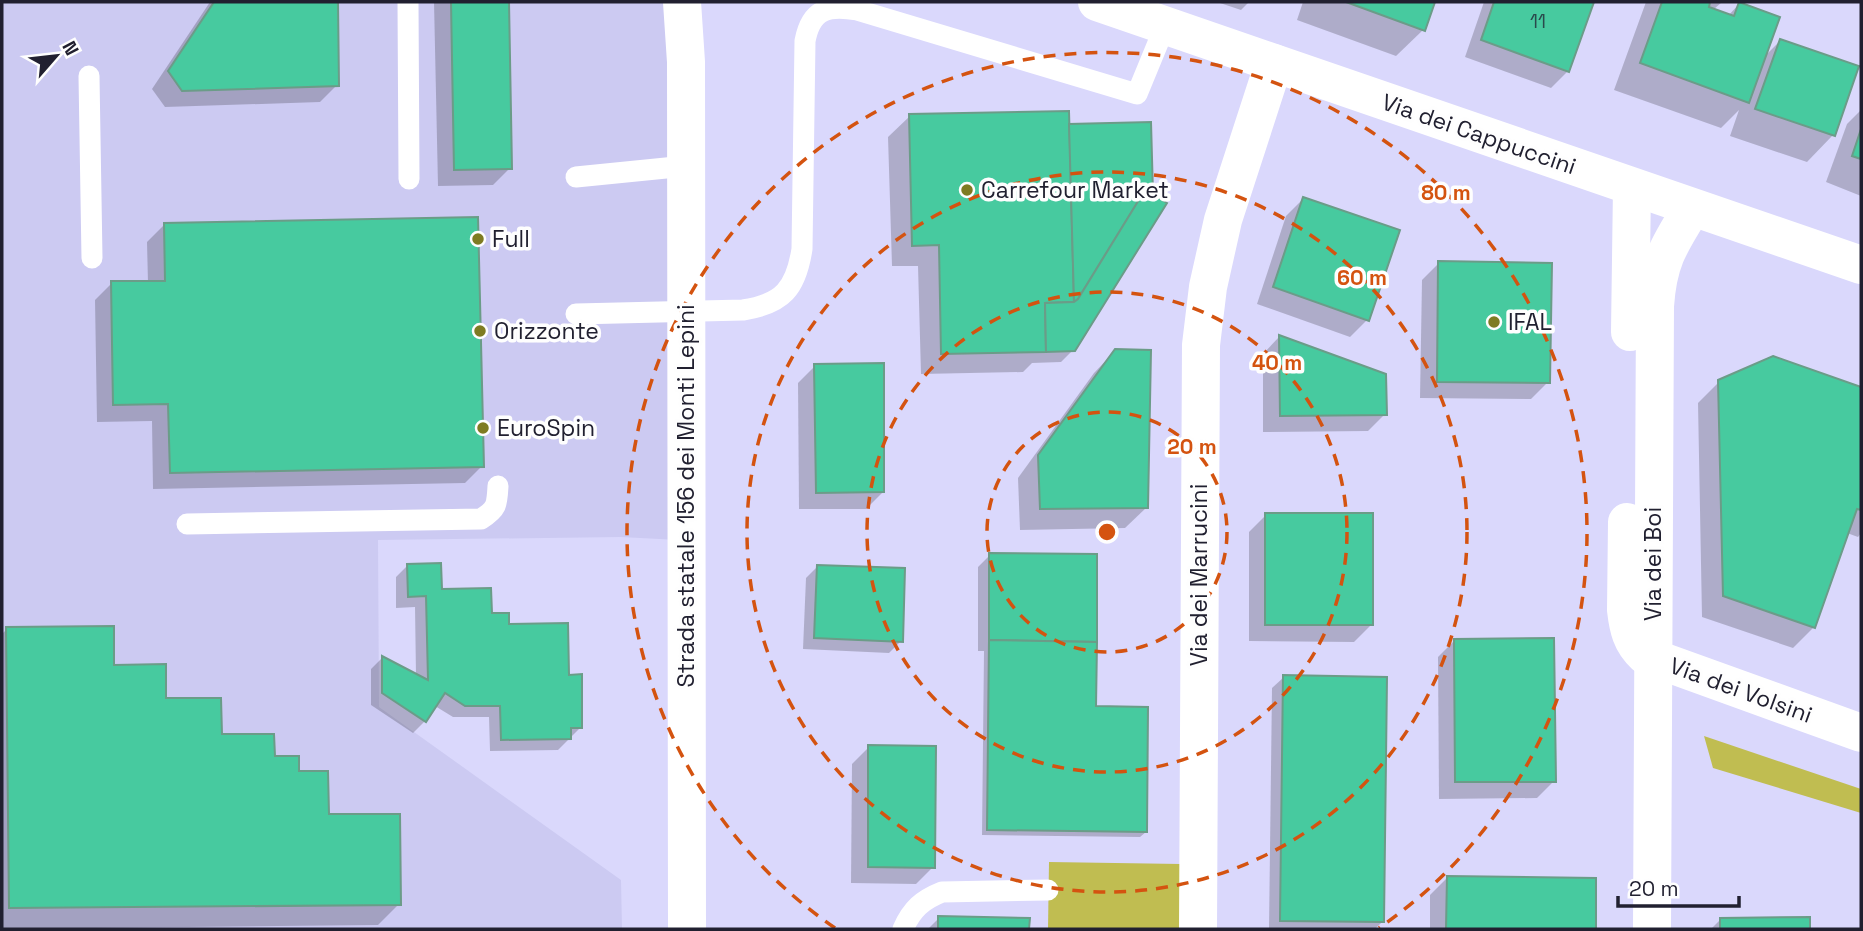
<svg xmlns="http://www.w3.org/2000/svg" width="1863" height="931" viewBox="0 0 1863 931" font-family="'Space Grotesk',sans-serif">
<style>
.built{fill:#cccaf2}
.green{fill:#c0bd51}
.shadow{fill:#0003}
.building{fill:#47ca9f;stroke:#6b9c88;stroke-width:2}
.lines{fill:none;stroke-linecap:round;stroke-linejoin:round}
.service{stroke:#fff;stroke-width:21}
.minor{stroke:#fff;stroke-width:38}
.secondary{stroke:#fff;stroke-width:38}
.ring{fill:none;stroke:#d45310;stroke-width:3.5;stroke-dasharray:12 9}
.poi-dot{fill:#7e7b22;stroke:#fefefe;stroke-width:2.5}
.labels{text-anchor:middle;stroke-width:7;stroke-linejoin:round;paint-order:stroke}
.number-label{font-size:19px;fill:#2a4a4c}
.street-label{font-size:23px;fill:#212030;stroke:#fefefe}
.poi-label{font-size:23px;fill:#212030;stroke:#fefefe;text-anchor:start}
.centre{fill:#d45310;stroke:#fefefe;stroke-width:3.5}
.ring-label{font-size:21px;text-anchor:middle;font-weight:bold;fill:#d45310;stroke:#fefefe;stroke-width:7;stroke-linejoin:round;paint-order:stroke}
</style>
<rect width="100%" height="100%" fill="#dad8fc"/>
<!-- built -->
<path class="built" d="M2,2H699L698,541L621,537L378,540L379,707L621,880L622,929H2Z"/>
<!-- green -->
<g class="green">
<path d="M1704,736L1861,789V813L1713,768Z"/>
<path d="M1049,862L1181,864L1180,929H1048Z"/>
</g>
<!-- shadow -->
<g class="shadow">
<path d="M210,2H336L337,85L320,102L165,107L152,89Z"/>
<path d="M434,2H507L510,168L493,185L438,186Z"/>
<path d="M1217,2H1249L1241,10Z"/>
<path d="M1303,2H1433L1423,30L1396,56L1297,20Z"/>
<path d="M1484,2H1593L1568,71L1551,88L1465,57Z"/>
<path d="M1646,2H1722L1713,10L1728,16L1739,4L1763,58L1780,41L1856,67L1833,135L1807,162L1730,136L1739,110L1721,128L1614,90Z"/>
<path d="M1861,110V196L1826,182L1847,124Z"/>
<path d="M910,116L1068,125L1149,124L1151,195L1073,350L1061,362L1032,363L1023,372L921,374L918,266H892L888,137Z"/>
<path d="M1303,199L1367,320L1350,337L1257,304L1286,216Z"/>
<path d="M164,225L482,466L465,483L153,489L152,421L97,422L95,300L112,283H148L147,242Z"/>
<path d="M1439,263L1548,382L1531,399L1420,398L1422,280Z"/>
<path d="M1279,337L1385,414L1368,431L1263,432V354Z"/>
<path d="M1115,351L1147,507L1125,528L1020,530L1018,478L1094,373Z"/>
<path d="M1773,358L1861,389V533L1858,537L1847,533L1814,627L1793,648L1702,617L1698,403L1719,382Z"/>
<path d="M815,366L883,492L866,509H799L798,383Z"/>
<path d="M1266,515L1371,625L1354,642L1249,641V532Z"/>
<path d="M990,555L1094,708L1146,832L1140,837L982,835L984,651H978V567Z"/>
<path d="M408,565L440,591L508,625L567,677L581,727L558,750L490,751L489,717H453L435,706L425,721L413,733L371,705V669L382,658L416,676L415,607L396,608V577Z"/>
<path d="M818,566L901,641L889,653L803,649L806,578Z"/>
<path d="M7,629L112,666L220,736L273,758L327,816L399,904L378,925L2,929V634Z"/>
<path d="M1455,640L1554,781L1537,798L1439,799L1438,657Z"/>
<path d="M1284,677L1382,922L1375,929H1269L1272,688Z"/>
<path d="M869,747L933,867L916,884L851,883L852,764Z"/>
<path d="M1447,878L1595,879L1594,929H1430V895Z"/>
<path d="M939,918L1028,919V929H928Z"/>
<path d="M1808,919V929H1711L1720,920Z"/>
</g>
<!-- building -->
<g class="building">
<path d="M214,2H338L339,86L182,91L168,71Z"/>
<path d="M451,2H509L512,169L454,170Z"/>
<path d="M1346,2H1435L1425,31Z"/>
<path d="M1494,2H1594L1569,72L1481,40Z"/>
<path d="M1662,2H1710L1709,7L1734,16L1739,2L1780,17L1749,103L1640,63Z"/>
<path d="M1780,39L1859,66L1835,136L1755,109Z"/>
<path d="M1069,111L1074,302L1045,303L1046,352L941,354L939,245L912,246L909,114Z"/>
<path d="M1151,122L1153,194L1145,190L1078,299L1074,302L1069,124Z"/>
<path d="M1861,129V159L1852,156Z"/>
<path d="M1145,190L1167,203L1075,351L1046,352L1045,303L1074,302L1078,299Z"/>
<path d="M1303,197L1400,230L1369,321L1273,287Z"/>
<path d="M478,217L484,467L170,473L168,404L113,405L111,281H165L164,223Z"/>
<path d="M1438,261L1552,263L1550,383L1437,382Z"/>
<path d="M1279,335L1386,374L1387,415L1280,416Z"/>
<path d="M1115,349L1151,350L1148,508L1040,509L1038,455Z"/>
<path d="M1773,356L1861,387V510L1857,509L1815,628L1723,596L1718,380Z"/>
<path d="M884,363V492L816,493L814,364Z"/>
<rect x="1265" y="513" width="108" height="112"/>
<path d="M989,553L1097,554V642L989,640Z"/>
<path d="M441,563L442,589L491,588L492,613H509V624L568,623L569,675L582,674V728H571V739L501,740L500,706H465L445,693L426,722L382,693V656L428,680L426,596L408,597L407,564Z"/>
<path d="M817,565L905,568L903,642L814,638Z"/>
<path d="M114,626V665L166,664V698H221L222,734H274L275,756H299V771H328L329,814H400L401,905L9,908L6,627Z"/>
<path d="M1554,638L1556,782H1455L1454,639Z"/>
<path d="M989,640L1097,642L1096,706L1148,707L1147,832L987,830Z"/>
<path d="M1283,675L1387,677L1384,922L1280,921Z"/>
<path d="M868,745L936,746L935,868L868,867Z"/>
<path d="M1447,876L1596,878V929H1446Z"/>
<path d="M938,916L1030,918L1029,929H938Z"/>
<path d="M1810,917V929H1720V918Z"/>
</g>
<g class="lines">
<!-- service -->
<g class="service">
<path d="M408,2L409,179"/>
<path d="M89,76L92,258"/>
<path d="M576,177L686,166"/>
<path d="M576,314L743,310C783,304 796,288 802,249L805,41C811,9 828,5 857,10L1137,94L1165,26"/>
<path d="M187,524L481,519C497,509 497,505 498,486"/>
<path d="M903,929C912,909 922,900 942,892L1048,890"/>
</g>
<!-- minor -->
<g class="minor">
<path d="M1097,2L1861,265"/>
<path d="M1630,332L1632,187"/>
<path d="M1627,522L1626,610C1628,628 1631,642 1645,655L1861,733"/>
<path d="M1198,929L1201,345L1208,287L1223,220L1274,63"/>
<path d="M1652,929L1655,306C1658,261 1669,245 1692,208"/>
</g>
<!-- secondary -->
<path class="secondary" d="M682,2L686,62L687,929"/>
</g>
<!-- distance rings -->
<g class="ring">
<circle cx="1107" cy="532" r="120"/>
<circle cx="1107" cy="532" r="240"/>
<circle cx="1107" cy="532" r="360"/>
<path d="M835 928A480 480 0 1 1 1379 928"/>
</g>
<!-- markers -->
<g class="poi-dot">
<circle cx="967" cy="190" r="7"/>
<circle cx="478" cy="239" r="7"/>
<circle cx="1494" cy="322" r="7"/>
<circle cx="480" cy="331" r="7"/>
<circle cx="483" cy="428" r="7"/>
</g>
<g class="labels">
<!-- number labels -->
<g class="number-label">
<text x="1538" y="28">11</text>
</g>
<!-- street labels -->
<g class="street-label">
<text transform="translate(1479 134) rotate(19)" y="8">Via dei Cappuccini</text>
<text transform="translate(686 496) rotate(-90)" y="8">Strada statale 156 dei Monti Lepini</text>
<text transform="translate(1653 564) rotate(-90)" y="8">Via dei Boi</text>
<text transform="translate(1199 575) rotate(-90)" y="8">Via dei Marrucini</text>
<text transform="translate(1741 690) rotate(20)" y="8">Via dei Volsini</text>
</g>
<!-- poi labels -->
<g class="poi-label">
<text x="981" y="198">Carrefour Market</text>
<text x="492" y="247">Full</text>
<text x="1508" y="330">IFAL</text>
<text x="494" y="339">Orizzonte</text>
<text x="497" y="436">EuroSpin</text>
</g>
</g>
<circle cx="1107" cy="532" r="10" class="centre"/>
<g class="ring-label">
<text x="1446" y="200">80 m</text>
<text x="1362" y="285">60 m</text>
<text x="1277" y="370">40 m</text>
<text x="1192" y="454">20 m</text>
</g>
<!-- border -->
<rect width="1863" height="931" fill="none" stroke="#212030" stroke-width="7"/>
<!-- north arrow -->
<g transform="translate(56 56) rotate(62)" stroke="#fefefe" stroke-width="5" paint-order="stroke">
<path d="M0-5L12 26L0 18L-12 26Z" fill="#212030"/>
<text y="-10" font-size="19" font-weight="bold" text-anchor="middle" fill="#212030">N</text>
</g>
<!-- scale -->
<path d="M1618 896v10h121v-10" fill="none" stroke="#212030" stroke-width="3.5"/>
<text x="1629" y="896" font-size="21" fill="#212030" stroke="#fefefe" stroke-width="5" paint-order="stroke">20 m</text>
</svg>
